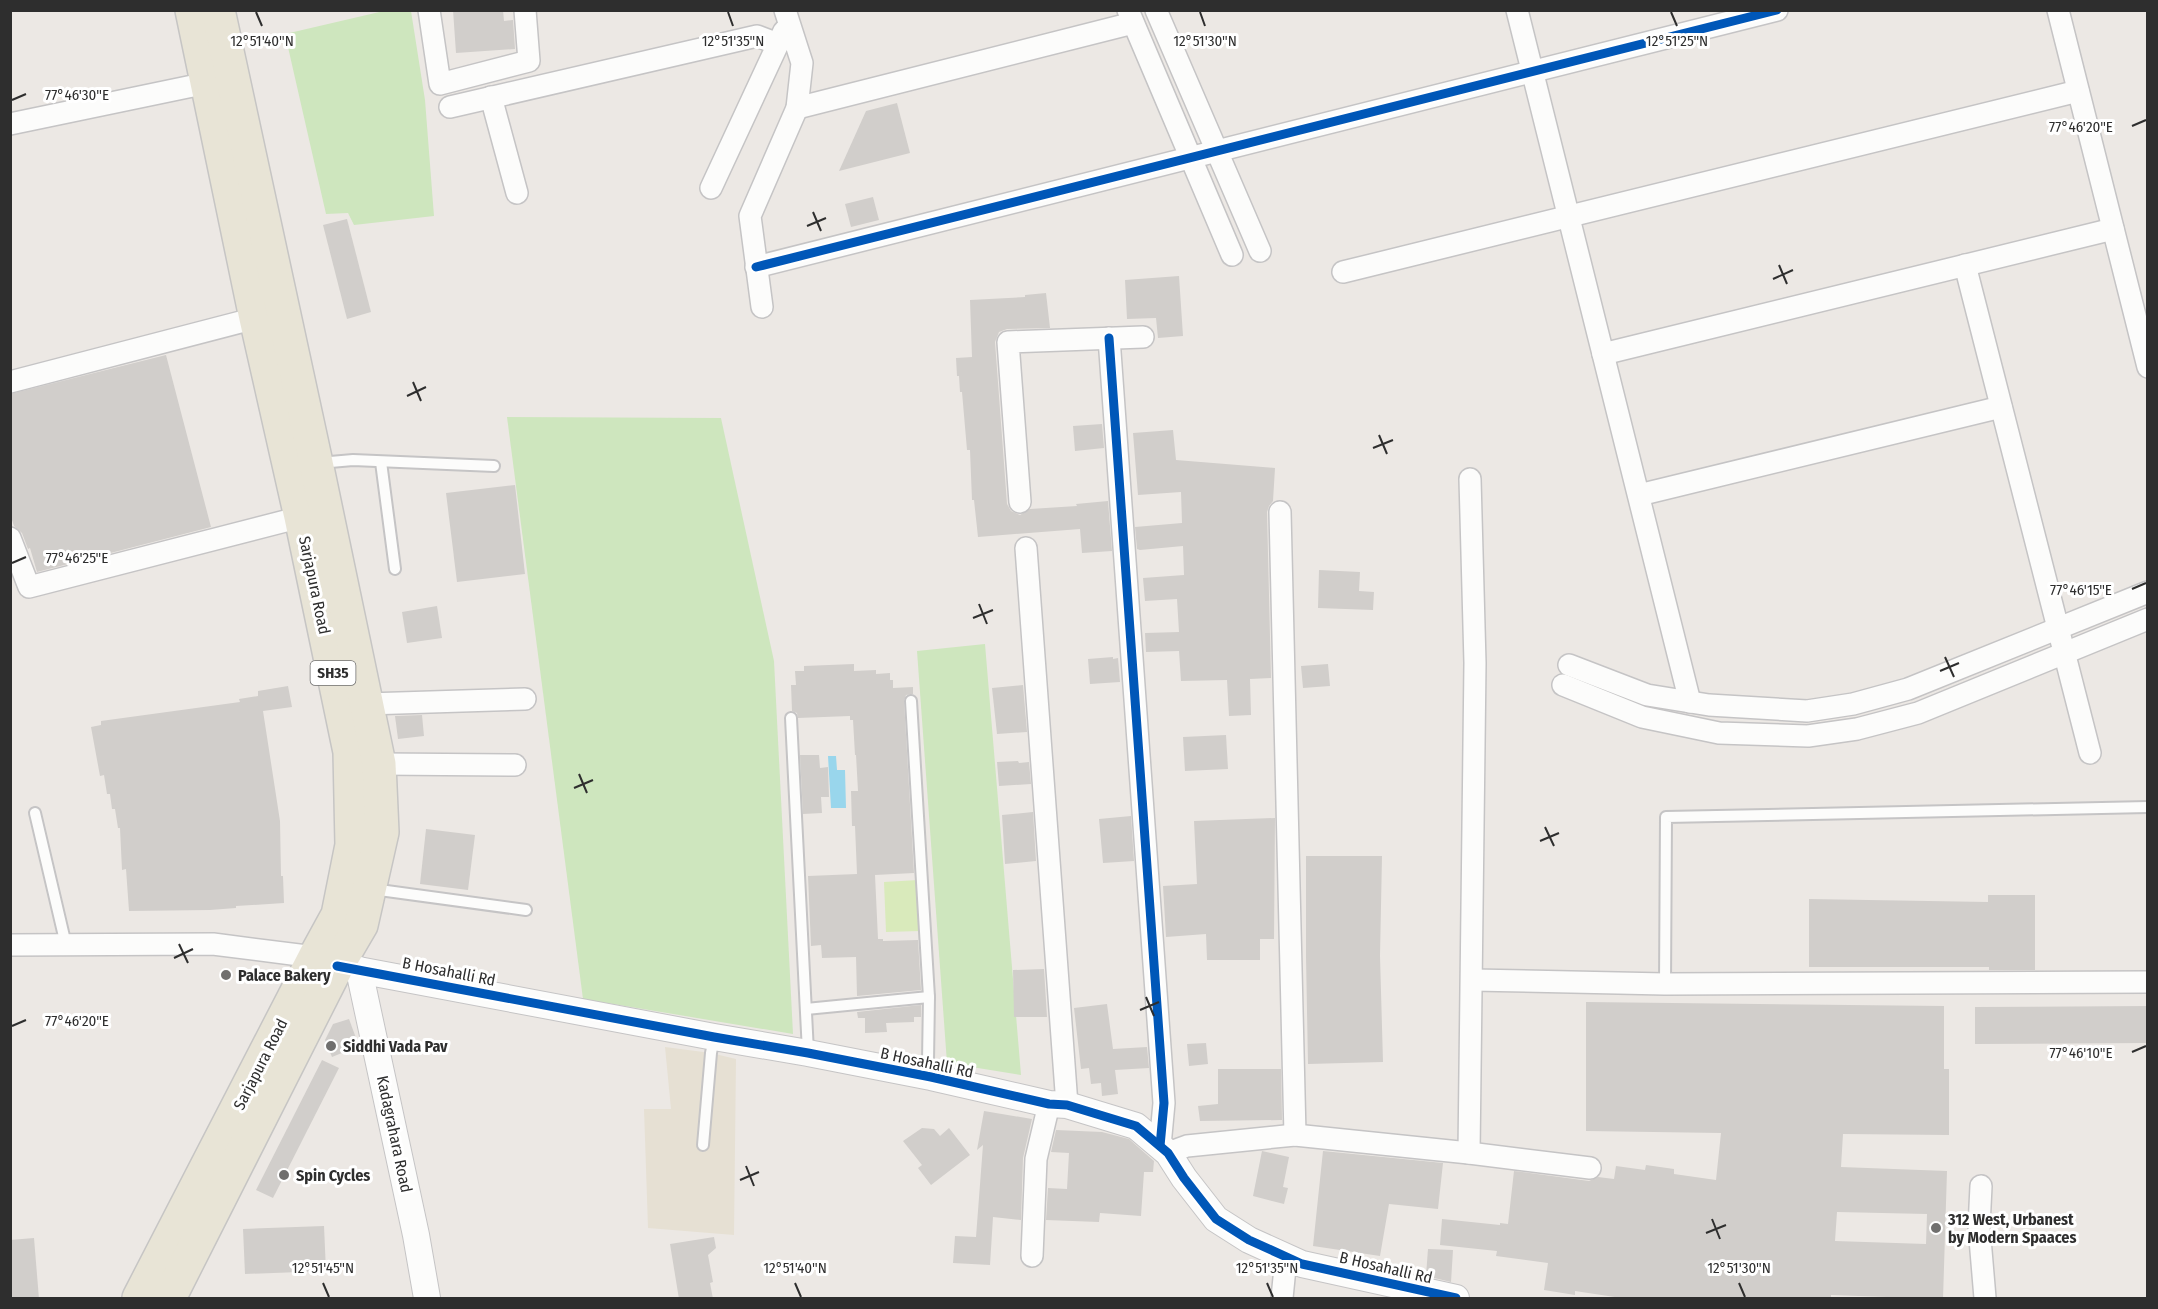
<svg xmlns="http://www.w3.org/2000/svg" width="2158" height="1309" viewBox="0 0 2158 1309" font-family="'Fira Sans Condensed',sans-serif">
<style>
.education{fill:#e6e0d3}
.green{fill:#cee6be}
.pitch{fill:#d9eabb}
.water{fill:#99d6ec}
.building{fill:#d1cecb;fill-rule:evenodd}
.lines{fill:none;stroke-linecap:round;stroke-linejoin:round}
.service-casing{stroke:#c5c4c5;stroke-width:14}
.minor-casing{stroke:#c5c4c5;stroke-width:24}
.tertiary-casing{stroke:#c5c4c5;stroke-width:28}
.primary-casing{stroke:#c6c5c4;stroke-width:36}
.service{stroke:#fcfcfb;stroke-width:10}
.minor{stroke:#fcfcfb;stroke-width:21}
.tertiary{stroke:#fcfcfb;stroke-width:26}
.primary{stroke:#e8e4d6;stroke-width:33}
.cycleway-casing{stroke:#fff;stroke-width:13}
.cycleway{stroke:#0057b8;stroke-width:9}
.ticks{fill:none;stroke:#2e2e2e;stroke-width:2}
.poi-dot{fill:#706f6e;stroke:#fff;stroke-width:2}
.labels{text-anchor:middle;stroke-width:6;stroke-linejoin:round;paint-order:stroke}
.shield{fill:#fff;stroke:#6d6d6d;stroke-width:1.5}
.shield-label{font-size:15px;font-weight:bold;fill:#2e2e2e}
.street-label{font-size:16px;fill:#2e2e2e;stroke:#fff}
.poi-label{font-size:16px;font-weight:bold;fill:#2e2e2e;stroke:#fff;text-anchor:start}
.ticks-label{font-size:15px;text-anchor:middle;fill:#2e2e2e;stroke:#fff;stroke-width:6;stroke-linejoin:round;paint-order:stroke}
</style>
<rect width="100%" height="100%" fill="#ece8e4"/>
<!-- education -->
<path class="education" d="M665,1047L711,1053L736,1059L734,1235L648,1228L644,1109H671Z"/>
<!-- green -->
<g class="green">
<path d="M388,10L411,11L425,100L434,216L354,225L348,213L326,214L285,34Z"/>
<path d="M507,417L721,418L774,661L793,1034L583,999Z"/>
<path d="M985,644L1021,1075L947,1063L917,651Z"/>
</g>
<!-- pitch -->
<path class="pitch" d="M918,880L920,931L886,932L884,882Z"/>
<!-- water -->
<path class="water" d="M828,756H836L837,770H845L846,808H831Z"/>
<!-- building -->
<g class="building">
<path d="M453,10H503L504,21L513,20L515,49L456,53Z"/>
<path d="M897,103L910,153L839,171L866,111Z"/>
<path d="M873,197L879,220L851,227L845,204Z"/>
<path d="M347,219L371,312L347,319L323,225Z"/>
<path d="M1179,276L1183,336L1158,338L1156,318L1127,319L1125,280Z"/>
<path d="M1046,293L1050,328L1007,329L999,332L995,342L1007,504L1011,511L1020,515L1030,509L1077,506L1076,504L1108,501L1112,551L1082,553L1080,529L978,537L974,500H972L970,450H967L962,392H960L959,376H957L956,358L972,357L970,300L1025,297V295Z"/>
<path d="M166,355L211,527L37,572L30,548L28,549L22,533L14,526L10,514V394Z"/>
<path d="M1102,424L1104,448L1075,451L1073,426Z"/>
<path d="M1173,430L1176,460L1275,468L1273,501L1269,506L1267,512L1271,678L1250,679L1251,715L1229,716L1227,680L1181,681L1179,651L1146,652L1145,633L1179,632L1177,599L1145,601L1143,578L1184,575L1183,546L1140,550L1137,549L1135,527L1182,523L1181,492L1138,495L1133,433Z"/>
<path d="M515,485L525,574L457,582L446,493Z"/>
<path d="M1319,570L1360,572L1359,591L1374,592L1373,610L1318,608Z"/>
<path d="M437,606L442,638L407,643L402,612Z"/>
<path d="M1113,657V659L1118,658L1120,682L1090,684L1088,659Z"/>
<path d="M854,664V671L876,670V674L890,673V680H893V688L913,687V694L906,695L904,701L914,873L875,875L878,939H883V941L918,940L921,990L857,996L856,957L822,958L821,945L811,946L808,876L857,874L855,826H852L851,791H858L856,755H855L853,720H850V716L798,718L797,713L792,711L791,685H796L795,671H804V666Z"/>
<path d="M1328,664L1330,686L1303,688L1301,666Z"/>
<path d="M1023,685L1027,732L997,734L992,688Z"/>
<path d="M288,686L292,707L263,711L280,821L281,876H283L284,903L236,906V908L210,910L129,911L126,869L122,870L120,828H118L115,809H112L110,794H107L104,775L100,776L91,727L101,725V721L240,702L239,699L258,696V691Z"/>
<path d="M422,715L424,736L398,739L395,716Z"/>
<path d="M1226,735L1228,769L1185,771L1183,737Z"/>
<path d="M800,755H819L820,768L828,767L829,797H821L822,813L803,814Z"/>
<path d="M1018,761L1019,763L1029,762L1031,784L999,786L997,762Z"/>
<path d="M1033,812L1036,861L1005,864L1002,815Z"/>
<path d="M1131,816L1134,861L1103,863L1099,819Z"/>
<path d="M1275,818L1274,939H1260V960H1207L1206,934L1166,937L1163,886L1197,884L1194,821Z"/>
<path d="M426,829L475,835L468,890L420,884Z"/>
<path d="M1306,856H1382L1380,956L1383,1062L1308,1064L1306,957Z"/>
<path d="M1988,895H2035V970H1989V967H1809V899L1988,902Z"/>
<path d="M1044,969L1047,1017H1014L1013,970Z"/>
<path d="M1586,1002L1944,1006V1069H1949V1135L1843,1134L1841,1167L1947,1171L1943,1299L1831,1295V1299H1628L1575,1291V1295L1544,1290L1548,1263L1496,1256L1497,1251L1440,1245L1442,1219L1500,1225V1223L1508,1224L1514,1171L1589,1181L1598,1177L1614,1179L1616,1166L1645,1170L1646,1165L1674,1169V1174L1716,1180L1721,1133L1586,1131ZM1837,1212L1927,1214L1926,1244L1835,1241Z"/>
<path d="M1107,1004L1113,1049L1147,1047L1149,1068L1115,1070L1118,1094L1102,1096L1101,1083L1091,1084L1089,1068L1081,1069L1074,1008Z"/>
<path d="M921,1005V1017H914V1022L886,1023L887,1032L865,1033V1018H858L857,1012Z"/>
<path d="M2148,1006V1043L1975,1044V1007Z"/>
<path d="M349,1019L359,1046L332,1057L325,1040L333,1024Z"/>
<path d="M1206,1043L1208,1064L1189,1066L1187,1044Z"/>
<path d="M322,1060L339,1068L273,1198L256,1190Z"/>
<path d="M1218,1069H1281L1282,1120L1200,1121L1198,1106L1218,1104Z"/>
<path d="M984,1111L1032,1119L1023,1158L1021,1220L993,1217L990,1265L953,1263L955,1236L976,1237L983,1145L977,1150Z"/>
<path d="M922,1128L934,1129L940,1136L949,1128L970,1155L931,1185L918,1168L922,1165L903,1141Z"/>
<path d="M1056,1130L1102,1132L1129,1139L1154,1161L1153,1172H1144L1141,1216L1100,1213L1099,1222L1046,1220L1048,1188L1067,1189L1069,1153L1051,1152Z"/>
<path d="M1262,1151L1289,1157L1283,1187L1288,1188L1284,1204L1253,1196Z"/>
<path d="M1323,1151L1443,1163L1438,1209L1389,1204L1380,1256L1313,1246Z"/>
<path d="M324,1226L326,1271L245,1274L243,1229Z"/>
<path d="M714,1237L716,1248L708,1255L713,1282L710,1283L713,1299H679L670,1244Z"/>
<path d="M34,1238L39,1299H10V1240Z"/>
<path d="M1428,1249L1453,1250L1451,1282L1426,1276Z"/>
</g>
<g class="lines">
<defs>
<g id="service">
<path d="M381,462L395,569"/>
<path d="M319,463L353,460L494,466"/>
<path d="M911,701L929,997L928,1061L931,1077"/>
<path d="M791,718L808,1052"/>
<path d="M35,813L66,945"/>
<path d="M372,889L526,910"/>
<path d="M1665,984L1666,817L2148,807"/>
<path d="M806,1009L929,997"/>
<path d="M703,1145L711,1053L714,1038"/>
</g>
<g id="minor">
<path d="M429,10L440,84L529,61L525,10"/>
<path d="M1128,10L1232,255"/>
<path d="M1156,10L1260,251"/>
<path d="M1517,10L1690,702"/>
<path d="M2058,10L2148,367"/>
<path d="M491,97L517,193"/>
<path d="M450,107L757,36L778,44"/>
<path d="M797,108L1133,23"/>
<path d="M10,124L207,83"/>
<path d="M711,188L784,31"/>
<path d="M1965,265L2090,753"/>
<path d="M756,267L1777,10"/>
<path d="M1343,272L2078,91"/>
<path d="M762,307L750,216L797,108L802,63L785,10"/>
<path d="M1109,338L1164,1103L1160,1146"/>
<path d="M1603,354L2113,229"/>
<path d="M10,382L256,318"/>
<path d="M1639,495L2001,407"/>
<path d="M1020,502L1008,342L1143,337"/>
<path d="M1280,512L1295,1135"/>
<path d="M10,538L29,587L301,517"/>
<path d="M1026,548L1067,1105"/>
<path d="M1569,665L1647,695L1709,705L1807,711L1853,704L1908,689L2148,592"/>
<path d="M1563,685L1642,717L1719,733L1808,736L1857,729L1918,713L2148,619"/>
<path d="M367,704L525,699"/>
<path d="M379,764L515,765"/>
<path d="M10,945L213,944L315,957"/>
<path d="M1472,980L1665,984L2148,982"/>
<path d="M1168,1153L1187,1146L1295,1135L1469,1153L1590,1168"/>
<path d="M1469,1153L1475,663L1470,479"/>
<path d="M1981,1186L1979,1227L1985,1298"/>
<path d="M1032,1256L1036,1159L1049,1104"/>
<path d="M1282,1298L1286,1258"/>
</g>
<g id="tertiary">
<path d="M337,966L714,1037L808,1053L931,1077L1049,1104L1067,1105L1136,1126L1168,1153L1184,1178L1216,1219L1249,1240L1302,1264L1456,1298"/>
<path d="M359,970L416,1235L427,1298"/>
</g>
<g id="primary">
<path d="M139,1298L315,957L338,915L352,845L350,752L301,517L256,318L192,10"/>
<path d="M169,1298L337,966L361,925L382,832L379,764L316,463L218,10"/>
</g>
</defs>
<!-- service casing -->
<use href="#service" class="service-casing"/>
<!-- minor casing -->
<use href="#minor" class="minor-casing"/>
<!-- tertiary casing -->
<use href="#tertiary" class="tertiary-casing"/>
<!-- primary casing -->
<use href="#primary" class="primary-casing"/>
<!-- service -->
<use href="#service" class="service"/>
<!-- minor -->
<use href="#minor" class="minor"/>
<!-- tertiary -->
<use href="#tertiary" class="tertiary"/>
<!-- primary -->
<use href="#primary" class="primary"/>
<defs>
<g id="cycleway">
<path d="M756,267L1777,10"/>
<path d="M1109,338L1164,1103L1160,1146"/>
<path d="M337,966L714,1037L808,1053L931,1077L1049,1104L1067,1105L1136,1126L1168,1153L1184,1178L1216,1219L1249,1240L1302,1264L1456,1298"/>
</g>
</defs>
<!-- cycleway casing -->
<use href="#cycleway" class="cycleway-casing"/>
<!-- cycleway -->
<use href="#cycleway" class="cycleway"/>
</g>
<!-- ticks -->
<path class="ticks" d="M256,12L262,26M728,12L733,26M1200,12L1205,26M1671,12L1677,26M12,100L26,94M2132,126L2146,120M813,212L821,231M807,226L826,218M1779,265L1787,284M1773,279L1793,270M413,382L421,401M407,396L426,387M1379,435L1387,454M1373,448L1393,440M12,563L26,557M2132,589L2146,583M979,604L987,624M973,618L993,610M1945,657L1954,677M1940,671L1959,663M579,774L587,793M574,788L593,780M1545,827L1554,846M1540,841L1559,833M179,944L188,963M174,958L193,949M1146,997L1154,1016M1140,1010L1159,1002M12,1026L26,1020M2132,1052L2146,1046M746,1166L754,1186M740,1180L759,1172M1712,1219L1720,1239M1706,1233L1726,1225M323,1283L329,1297M795,1283L801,1297M1267,1283L1273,1297M1739,1283L1745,1297"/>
<!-- markers -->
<g class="poi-dot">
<circle cx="226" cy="975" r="6"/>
<circle cx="331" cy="1046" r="6"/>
<circle cx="284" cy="1175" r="6"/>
<circle cx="1936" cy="1228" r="6"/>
</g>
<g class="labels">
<!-- shield labels -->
<rect class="shield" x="310.5" y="661" width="45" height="24" rx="4.5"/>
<g class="shield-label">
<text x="333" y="678">SH35</text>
</g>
<!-- street labels -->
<g class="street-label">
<text transform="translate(315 585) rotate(78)" y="6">Sarjapura Road</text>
<text transform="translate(449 971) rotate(11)" y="6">B Hosahalli Rd</text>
<text transform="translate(927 1062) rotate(12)" y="6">B Hosahalli Rd</text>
<text transform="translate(260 1064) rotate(-63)" y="6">Sarjapura Road</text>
<text transform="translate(395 1134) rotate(78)" y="6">Kadagrahara Road</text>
<text transform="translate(1386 1267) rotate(13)" y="6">B Hosahalli Rd</text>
</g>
<!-- poi labels -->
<g class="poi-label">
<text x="238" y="981">Palace Bakery</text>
<text x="343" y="1052">Siddhi Vada Pav</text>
<text x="296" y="1181">Spin Cycles</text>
<text x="1948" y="1225">312 West, Urbanest<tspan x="1948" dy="18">by Modern Spaaces</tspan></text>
</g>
</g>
<g class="ticks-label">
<text x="262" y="46">12°51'40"N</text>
<text x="733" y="46">12°51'35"N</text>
<text x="1205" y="46">12°51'30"N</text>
<text x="1677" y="46">12°51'25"N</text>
<text x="77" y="100">77°46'30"E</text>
<text x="2081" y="132">77°46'20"E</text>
<text x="77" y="563">77°46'25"E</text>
<text x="2081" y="595">77°46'15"E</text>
<text x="77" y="1026">77°46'20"E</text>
<text x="2081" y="1058">77°46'10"E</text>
<text x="323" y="1273">12°51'45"N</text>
<text x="795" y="1273">12°51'40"N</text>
<text x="1267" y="1273">12°51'35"N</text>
<text x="1739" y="1273">12°51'30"N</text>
</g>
<!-- border -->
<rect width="2158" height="1309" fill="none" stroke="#2e2e2e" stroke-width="24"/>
</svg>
